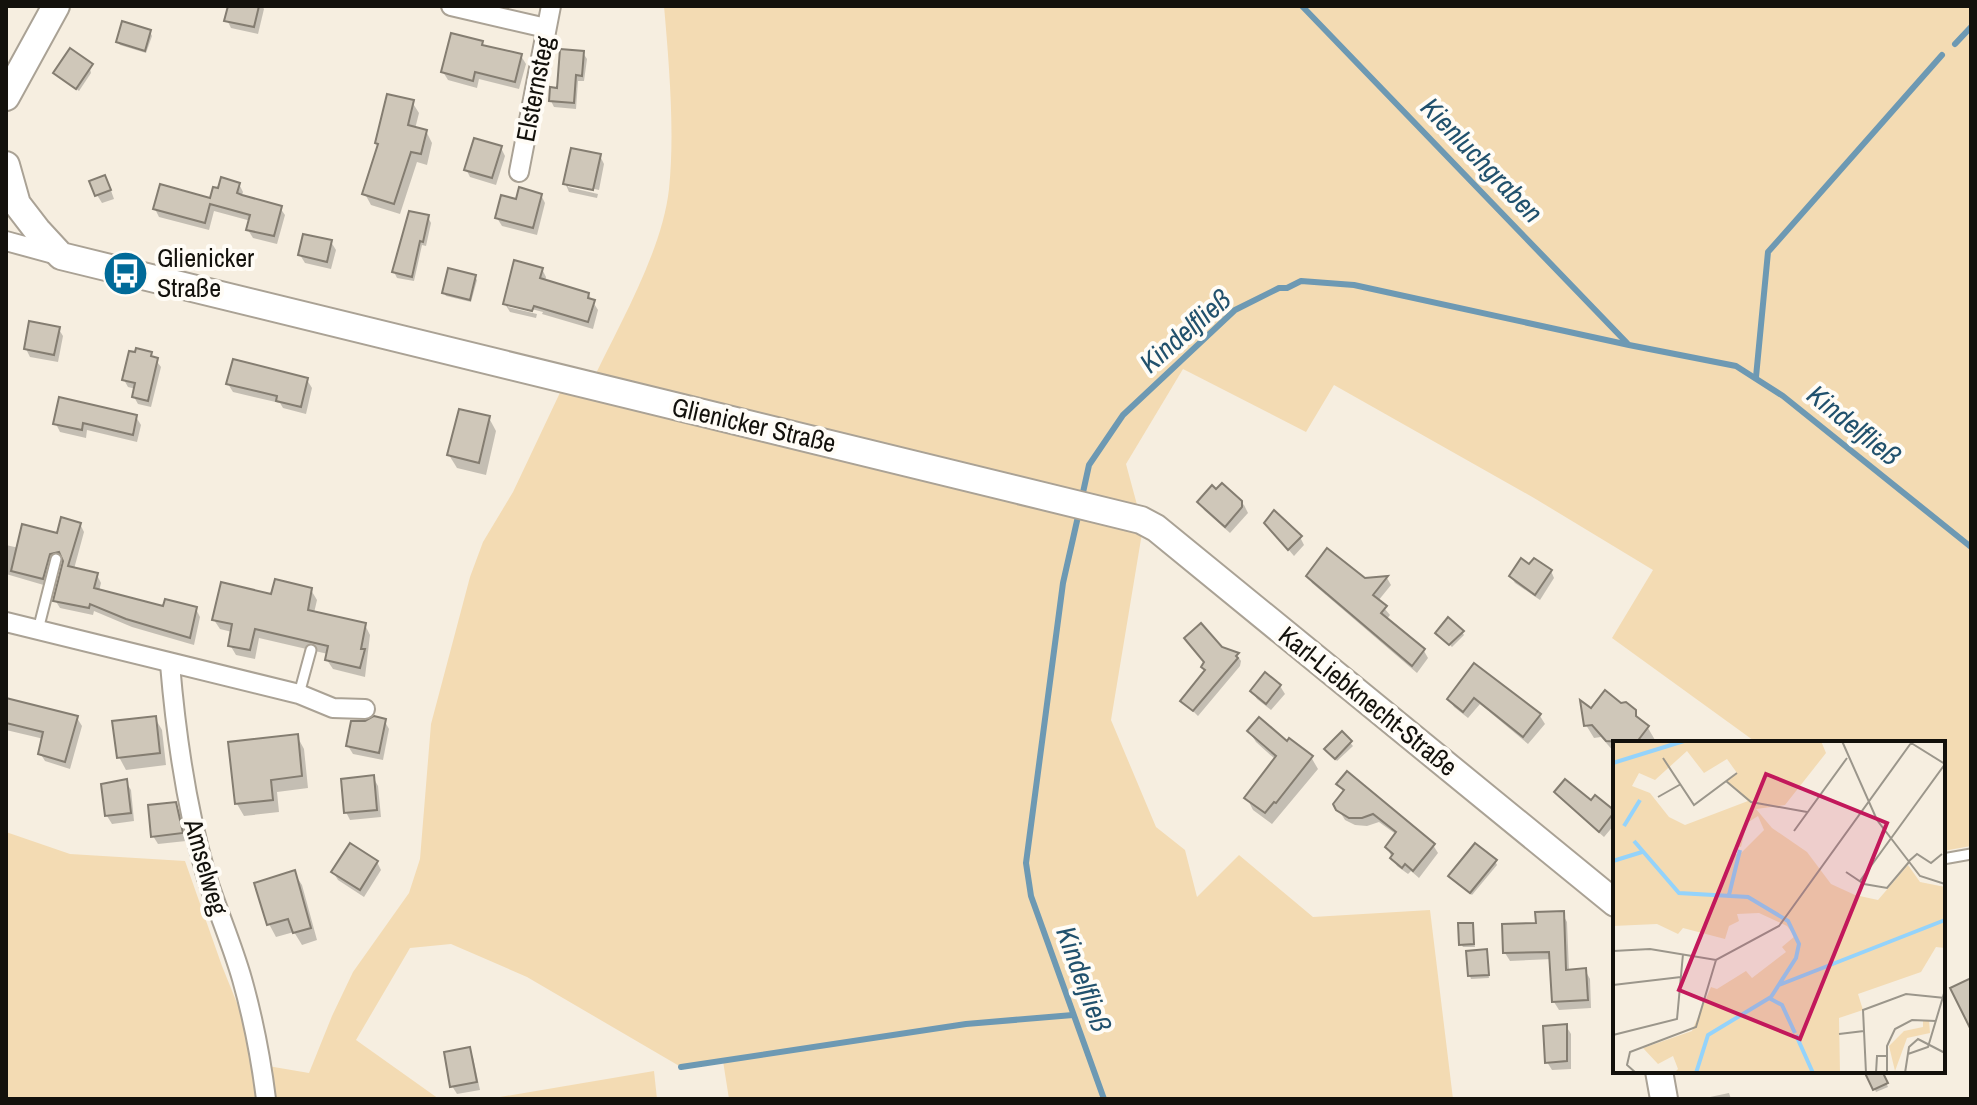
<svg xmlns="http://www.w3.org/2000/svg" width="1977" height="1105" viewBox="0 0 1977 1105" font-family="'Archivo Narrow',sans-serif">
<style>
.green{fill:#f3dbb3}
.shadow{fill:#0003}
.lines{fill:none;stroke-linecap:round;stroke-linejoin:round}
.stream{stroke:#6d99b3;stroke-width:6}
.building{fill:#cfc7b9;stroke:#847d71;stroke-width:2}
.lane-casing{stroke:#aaa295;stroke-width:13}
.street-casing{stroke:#aaa295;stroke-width:22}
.secondary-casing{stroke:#aaa295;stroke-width:30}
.lane{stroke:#fff;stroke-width:9}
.street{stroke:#fff;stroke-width:18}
.secondary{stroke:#fff;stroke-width:26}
.labels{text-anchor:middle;stroke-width:8;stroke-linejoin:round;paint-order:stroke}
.street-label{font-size:26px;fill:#13110c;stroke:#fffcf6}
.poi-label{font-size:26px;fill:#13110c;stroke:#fffcf6;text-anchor:start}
.water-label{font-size:28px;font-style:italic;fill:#21516d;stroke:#fffcf6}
.inset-river{fill:none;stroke:#94d3fb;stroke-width:4}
.inset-road{fill:none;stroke:#9b968b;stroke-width:2}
.view{fill:#c2185b;fill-opacity:0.15;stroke:#c2185b;stroke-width:4}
.inset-edge{fill:none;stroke:#13110c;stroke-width:4}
</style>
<rect width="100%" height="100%" fill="#f6eee0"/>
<!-- green -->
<g class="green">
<path d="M664,6H1971V846L1943,851V743H1757L1612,638L1653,570L1534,498L1334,385L1306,432L1183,369L1126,464L1143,527L1111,720L1156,827L1185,850L1197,897L1239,855L1313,917L1430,910L1453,1099H729L723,1061L681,1067L527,977L451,944L410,948L356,1040L439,1099H6V832L70,854L185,861L222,966L262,1065L309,1073L332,1016L353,972L409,893L420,859L431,724L470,577L483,542L513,492L566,380L590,386C617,328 662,253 669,189C675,132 669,63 664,6Z"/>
<path d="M654,1071L657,1099H488Z"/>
</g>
<!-- shadow -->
<g class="shadow">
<path d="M230,6H262L264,9L258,34L231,28L227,20Z"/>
<path d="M150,32L152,36L146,53L120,45L118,42Z"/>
<path d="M482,42L484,47L521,56L526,64L519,89L479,79L477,88L448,80L443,72Z"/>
<path d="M583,53L587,59L584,81H578L576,109L554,107L551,101Z"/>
<path d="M89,64L91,73L79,91L55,73Z"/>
<path d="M412,102L419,113L415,129L426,131L432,143L427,165L417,162L400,214L371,205L365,194L379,147L377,143Z"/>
<path d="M501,148L505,156L496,185L470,177L466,169Z"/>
<path d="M600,156L604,164L599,190L568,183V187L598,194L597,198L569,192L565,183Z"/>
<path d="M239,184L243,192L242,196L280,208L285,215L277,244L253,238L248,230L251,221L214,211L209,230L159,217L155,209L212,200Z"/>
<path d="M109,185L114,199L102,203L97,195Z"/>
<path d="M541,195L545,203L537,235L502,226L497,218Z"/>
<path d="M428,217L431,223L426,246L422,245L414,281L397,278L394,272Z"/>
<path d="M331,242L336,250L331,269L305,263L300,255Z"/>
<path d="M542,269L546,277L545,282L588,294L598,310L593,329L542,314L543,312L508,303V307L537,314L536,318L510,312L505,304Z"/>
<path d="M475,277L477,280L471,302L446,296L444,293Z"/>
<path d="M58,328L63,336L58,362L30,357L26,349Z"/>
<path d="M151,354L161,367L151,407L138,404L134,397L136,389L128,387L124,380Z"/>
<path d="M307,380L312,388L306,414L283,408L280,403L233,392L228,384Z"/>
<path d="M136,417L141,425L137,442L87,430L86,438L60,432L56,424Z"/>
<path d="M489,418L496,431L486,475L457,468L449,455Z"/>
<path d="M1222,486L1244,505L1248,513L1230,533L1204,510L1200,502Z"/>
<path d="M1266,523L1300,537L1304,545L1294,556Z"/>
<path d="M80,524L84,532L74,569L97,575L101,583L99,591L165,608L196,609L200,617L194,645L132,627L94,611L93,615L60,608L55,600L66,559L54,562L47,586L6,574V545L19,548L58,536Z"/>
<path d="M1530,567L1551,571L1554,578L1540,600L1515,583L1511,577Z"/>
<path d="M1308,576L1364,580L1387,578L1391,585L1378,601L1390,615L1386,620L1424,651L1428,658L1417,673L1312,583Z"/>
<path d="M311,590L317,600L314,613L365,625L370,635L365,677L333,669L327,660L328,654L259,638L255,659L236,655L230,645L232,632L220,629L214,620L273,596Z"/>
<path d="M1462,632L1464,635L1452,647L1440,636Z"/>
<path d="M1221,648L1237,655L1241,661L1240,666L1198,716L1183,701L1206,672V663Z"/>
<path d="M1475,666L1540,716L1545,724L1528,744L1480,704L1468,718L1454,707L1449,699Z"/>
<path d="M1280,686L1285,694L1271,710L1257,699L1252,691Z"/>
<path d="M6,704L77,718L82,726L70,769L45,761L40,753L44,739L6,730Z"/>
<path d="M1620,705L1634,711L1640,721L1648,728L1655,740L1653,743H1615V753L1601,737L1594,738L1586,725Z"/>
<path d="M155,718L162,730L166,765L126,770L119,757Z"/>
<path d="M384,720L389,729L383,760L353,754L348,746Z"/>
<path d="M1249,731L1288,744L1311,757L1318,769L1272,824L1253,810L1247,798L1276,760L1256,742Z"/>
<path d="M1342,734L1353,746L1337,761L1329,752Z"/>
<path d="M297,736L304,749L308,788L277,792L279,812L244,816L237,804Z"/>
<path d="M373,777L378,786L381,817L350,820L346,812Z"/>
<path d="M126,782L131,790L134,821L112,824L107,816Z"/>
<path d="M1339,784L1433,845L1438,853L1419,878L1411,871L1408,874L1397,866L1392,858L1387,847L1397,835L1379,822L1367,826L1355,825L1345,820L1335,804L1344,793Z"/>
<path d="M1557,792L1591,803L1595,798L1615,813V824L1604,837L1561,799Z"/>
<path d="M175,804L180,812L186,841L158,844L153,836Z"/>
<path d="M1495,861L1497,865L1472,895L1452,879Z"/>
<path d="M377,862L381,870L364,897L338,880L333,872Z"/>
<path d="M294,873L302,885L317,940L302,945L294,932L276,937L269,924Z"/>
<path d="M1562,913L1567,922L1569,971L1585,970L1590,979L1591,1008L1559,1010L1554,1002L1552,959L1510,961L1505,953L1538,924Z"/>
<path d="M1472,925L1475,947H1463L1461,944Z"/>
<path d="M1486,951L1489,978L1471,979L1470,976Z"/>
<path d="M1566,1026L1571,1034V1069L1552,1070L1547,1062Z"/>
<path d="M469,1049L473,1057L480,1090L457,1094L452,1086Z"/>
<path d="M1866,1071H1881L1888,1087L1876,1092Z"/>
<path d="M1729,1093L1731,1099H1711L1710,1097Z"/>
</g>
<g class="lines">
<!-- stream -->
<g class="stream">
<path d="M1302,6L1627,343"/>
<path d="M1955,44L1971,27"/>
<path d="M1756,377L1768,252L1942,55"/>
<path d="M1082,497L1089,465L1123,415L1235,310L1279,288H1287L1301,281L1354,285L1629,345L1736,366L1783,396L1971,547"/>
<path d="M1079,512L1063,583L1026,863L1031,896L1104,1099"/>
<path d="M681,1067L966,1024L1073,1015"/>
</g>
</g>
<!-- building -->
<g class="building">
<path d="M228,6H259L254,27L224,21Z"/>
<path d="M122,21L151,30L145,51L116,42Z"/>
<path d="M451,33L483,41L482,45L522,54L515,82L475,72L473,81L441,72Z"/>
<path d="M70,48L93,64L76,89L53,73Z"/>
<path d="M560,49L584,51L582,76L576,75L574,103L549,101L550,87L557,88Z"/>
<path d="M387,94L414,100L408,125L427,130L421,154L411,152L394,204L362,194L378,144L375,143Z"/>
<path d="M474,138L502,146L492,178L464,170Z"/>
<path d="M571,148L601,154L593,190L563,184Z"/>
<path d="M105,175L111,190L95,196L89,181Z"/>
<path d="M221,177L240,183L237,193L242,195L282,206L274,236L246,230L250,215L210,204L205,223L153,209L160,184L210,198L213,187L218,188Z"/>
<path d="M519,187L542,194L533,228L495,218L501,195L516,199Z"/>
<path d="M409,211L429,215L423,242L420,241L412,277L392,272Z"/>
<path d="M303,234L332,240L327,262L298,255Z"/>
<path d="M514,260L543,268L540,278L589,293L588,298L595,300L588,322L534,306L532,311L503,304Z"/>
<path d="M448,268L476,275L470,300L442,293Z"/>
<path d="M29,321L60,327L54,355L24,349Z"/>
<path d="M136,348L152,352L151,356L158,358L148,401L132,397L135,383L122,380L129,351L135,352Z"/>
<path d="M233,359L308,378L301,407L276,401L277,396L226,384Z"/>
<path d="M59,397L137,415L133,435L83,423L82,430L53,424Z"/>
<path d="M459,409L490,416L479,463L447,455Z"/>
<path d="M1222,483L1242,501V507L1225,527L1197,502L1212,485L1216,489Z"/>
<path d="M1274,510L1302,536L1288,550L1264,523Z"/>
<path d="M61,517L81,523L68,566L98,573L94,588L163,606L165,599L197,607L190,638L126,619L90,604L89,608L53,601L63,561L59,552L50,554L43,579L11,571L22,524L57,533Z"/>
<path d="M1327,548L1365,578L1388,576L1373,595L1387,606L1381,613L1425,649L1412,666L1306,576Z"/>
<path d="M1521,558L1529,564L1534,558L1552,570L1535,595L1509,576Z"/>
<path d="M275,579L312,588L308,610L366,623L361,649H365L360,668L325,660L328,646L255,629L250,650L228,646L232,624L212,620L221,582L271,594Z"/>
<path d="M1448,617L1464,631L1449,645L1435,633Z"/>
<path d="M1201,623L1222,647L1239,653L1236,656L1238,658L1193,711L1180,701L1205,670L1201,667L1204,662L1184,638Z"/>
<path d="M1474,663L1541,714L1523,737L1474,698L1463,712L1447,699Z"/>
<path d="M1265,672L1281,685L1266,704L1250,691Z"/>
<path d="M1605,690L1621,703L1626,702L1636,710V716L1649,726L1636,743L1606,741L1592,725L1584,726L1580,700L1591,708Z"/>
<path d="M6,698L78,716L65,762L38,754L43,732L6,723Z"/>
<path d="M156,716L160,753L117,758L112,721Z"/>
<path d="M374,716L386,719L379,753L346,746L351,721H365Z"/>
<path d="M1259,717L1287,741L1289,738L1313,756L1276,803L1274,802L1265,813L1244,798L1276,756L1247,731Z"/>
<path d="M1342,731L1352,741L1335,759L1324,749Z"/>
<path d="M298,734L302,776L271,780L273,800L235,804L228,742Z"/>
<path d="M1347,771L1435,844L1413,871L1405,864L1402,868L1390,858L1393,854L1385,847L1396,832L1373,814L1362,818H1349L1336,810L1333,804L1344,790L1336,784Z"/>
<path d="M374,775L377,810L344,813L341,779Z"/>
<path d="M127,779L131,813L105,816L101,784Z"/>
<path d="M1565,779L1591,800L1595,795L1615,811L1599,832L1554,792Z"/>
<path d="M176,802L183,833L151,837L148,805Z"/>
<path d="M350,843L378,861L360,890L331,872Z"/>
<path d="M1475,843L1497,860L1470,893L1448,876Z"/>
<path d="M295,870L311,928L293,933L288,919L267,925L254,883Z"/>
<path d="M1564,911L1566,970L1586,968L1588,1000L1552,1002L1549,952L1503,953L1502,924L1536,923L1535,912Z"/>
<path d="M1458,923H1473L1474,944L1459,945Z"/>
<path d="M1487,949L1489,975L1468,976L1466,951Z"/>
<path d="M1971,978V1030L1950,988Z"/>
<path d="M1567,1024V1061L1545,1063L1543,1026Z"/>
<path d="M470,1047L477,1082L450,1087L444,1052Z"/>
<path d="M1864,1071H1882L1888,1083L1873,1090Z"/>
</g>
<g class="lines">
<defs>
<g id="lane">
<path d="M38,630L56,559"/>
<path d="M299,694L311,650"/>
<path d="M1943,859L1971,854"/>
</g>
<g id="street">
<path d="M451,6L546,28"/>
<path d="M519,172L551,6"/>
<path d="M6,241L61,256"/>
<path d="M6,622L299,694L333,708L365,709"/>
<path d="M170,664C176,736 186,806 206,875C217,910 232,944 242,979C253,1018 261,1059 266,1099"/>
</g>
<g id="secondary">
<path d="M6,97L56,6"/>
<path d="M6,165L17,204L37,230L61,256L1141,520L1156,528L1615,903"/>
<path d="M1659,1071L1664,1099"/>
</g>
</defs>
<!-- lane casing -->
<use href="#lane" class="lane-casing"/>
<!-- street casing -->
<use href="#street" class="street-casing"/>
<!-- secondary casing -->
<use href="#secondary" class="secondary-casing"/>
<!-- lane -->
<use href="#lane" class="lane"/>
<!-- street -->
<use href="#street" class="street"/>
<!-- secondary -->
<use href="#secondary" class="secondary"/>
</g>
<!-- icons -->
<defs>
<symbol id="bus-disc" viewBox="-11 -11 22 22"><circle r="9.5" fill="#016a98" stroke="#fffcf6"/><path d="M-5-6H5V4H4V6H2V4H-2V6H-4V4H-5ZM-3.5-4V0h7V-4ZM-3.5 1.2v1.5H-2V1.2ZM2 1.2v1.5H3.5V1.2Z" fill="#fff"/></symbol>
</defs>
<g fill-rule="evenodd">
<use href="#bus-disc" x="100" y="248" width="51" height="51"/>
</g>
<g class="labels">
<!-- street labels -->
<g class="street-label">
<text transform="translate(535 89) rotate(-79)" y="9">Elsternsteg</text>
<text transform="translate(754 425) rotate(13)" y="9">Glienicker Straße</text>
<text transform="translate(1368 701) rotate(39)" y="9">Karl-Liebknecht-Straße</text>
<text transform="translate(206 867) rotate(74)" y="9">Amselweg</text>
</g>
<!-- poi labels -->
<g class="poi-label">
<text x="157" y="267">Glienicker<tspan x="157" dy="30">Straße</tspan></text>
</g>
<!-- water labels -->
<g class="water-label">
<text transform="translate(1482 160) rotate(46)" y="10">Kienluchgraben</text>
<text transform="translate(1185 331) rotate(-41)" y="10">Kindelfließ</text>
<text transform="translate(1854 425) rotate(39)" y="10">Kindelfließ</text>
<text transform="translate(1084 979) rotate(70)" y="10">Kindelfließ</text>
</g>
</g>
<!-- overview -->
<g transform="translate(1613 741)">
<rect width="332" height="332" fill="#f6eee0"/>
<path d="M0,0H208L213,12L172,64L143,68L159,87L194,111L218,143L242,154L265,159L295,124L307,141L332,146V207L323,206L308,231L245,253L250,269L226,277L227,332H61L65,328L60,315L45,323L30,307L79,290L98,246L104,248L133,230L139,237L173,211L169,206L182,195L174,185L146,172L124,173L126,180L116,185L112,198L70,187L65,193L44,183L0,185ZM74,10L91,32L114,18L124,32L113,40L135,60L72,84L56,76L37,52L19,45L26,32L42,39ZM145,75L151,89L126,114L120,112L122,105L128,106L134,82ZM310,279H316L317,292L294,297L282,330L276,305L291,290L310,286Z" fill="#f3dbb3" fill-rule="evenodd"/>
<path class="inset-river" d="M0,22L71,0M11,85L27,59M21,100L66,152L135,156L175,180L186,203L183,217L158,256L95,294L83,332M0,120L29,111M116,154L127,109M166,244L332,179M156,257L169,264L182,292M183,294L200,332"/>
<path class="inset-road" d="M229,0L264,79L307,135L332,143M50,17L81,64L124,32M113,40L138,61L194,71M45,56L68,43M181,90L234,17M296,120L304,113L318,122L329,113M233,131L251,143L274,147L296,121M247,140L332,23L295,0M0,210L37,208L103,219L166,185L298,2M0,244L68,236M226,293L251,290M0,294L64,278L70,213M295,313L315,306L332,249M23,332L14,324L17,311L83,286L103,219M253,332L250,269L293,253L332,257M263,332L264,315H273M274,332V305L282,288L299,279L323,280M292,332L296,306L305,298L332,312"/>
<path class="view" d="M153,33L274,82L187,298L66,249Z"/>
<rect width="332" height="332" class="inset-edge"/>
</g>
<!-- border -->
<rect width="1977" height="1105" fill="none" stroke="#13110c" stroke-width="16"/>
</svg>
